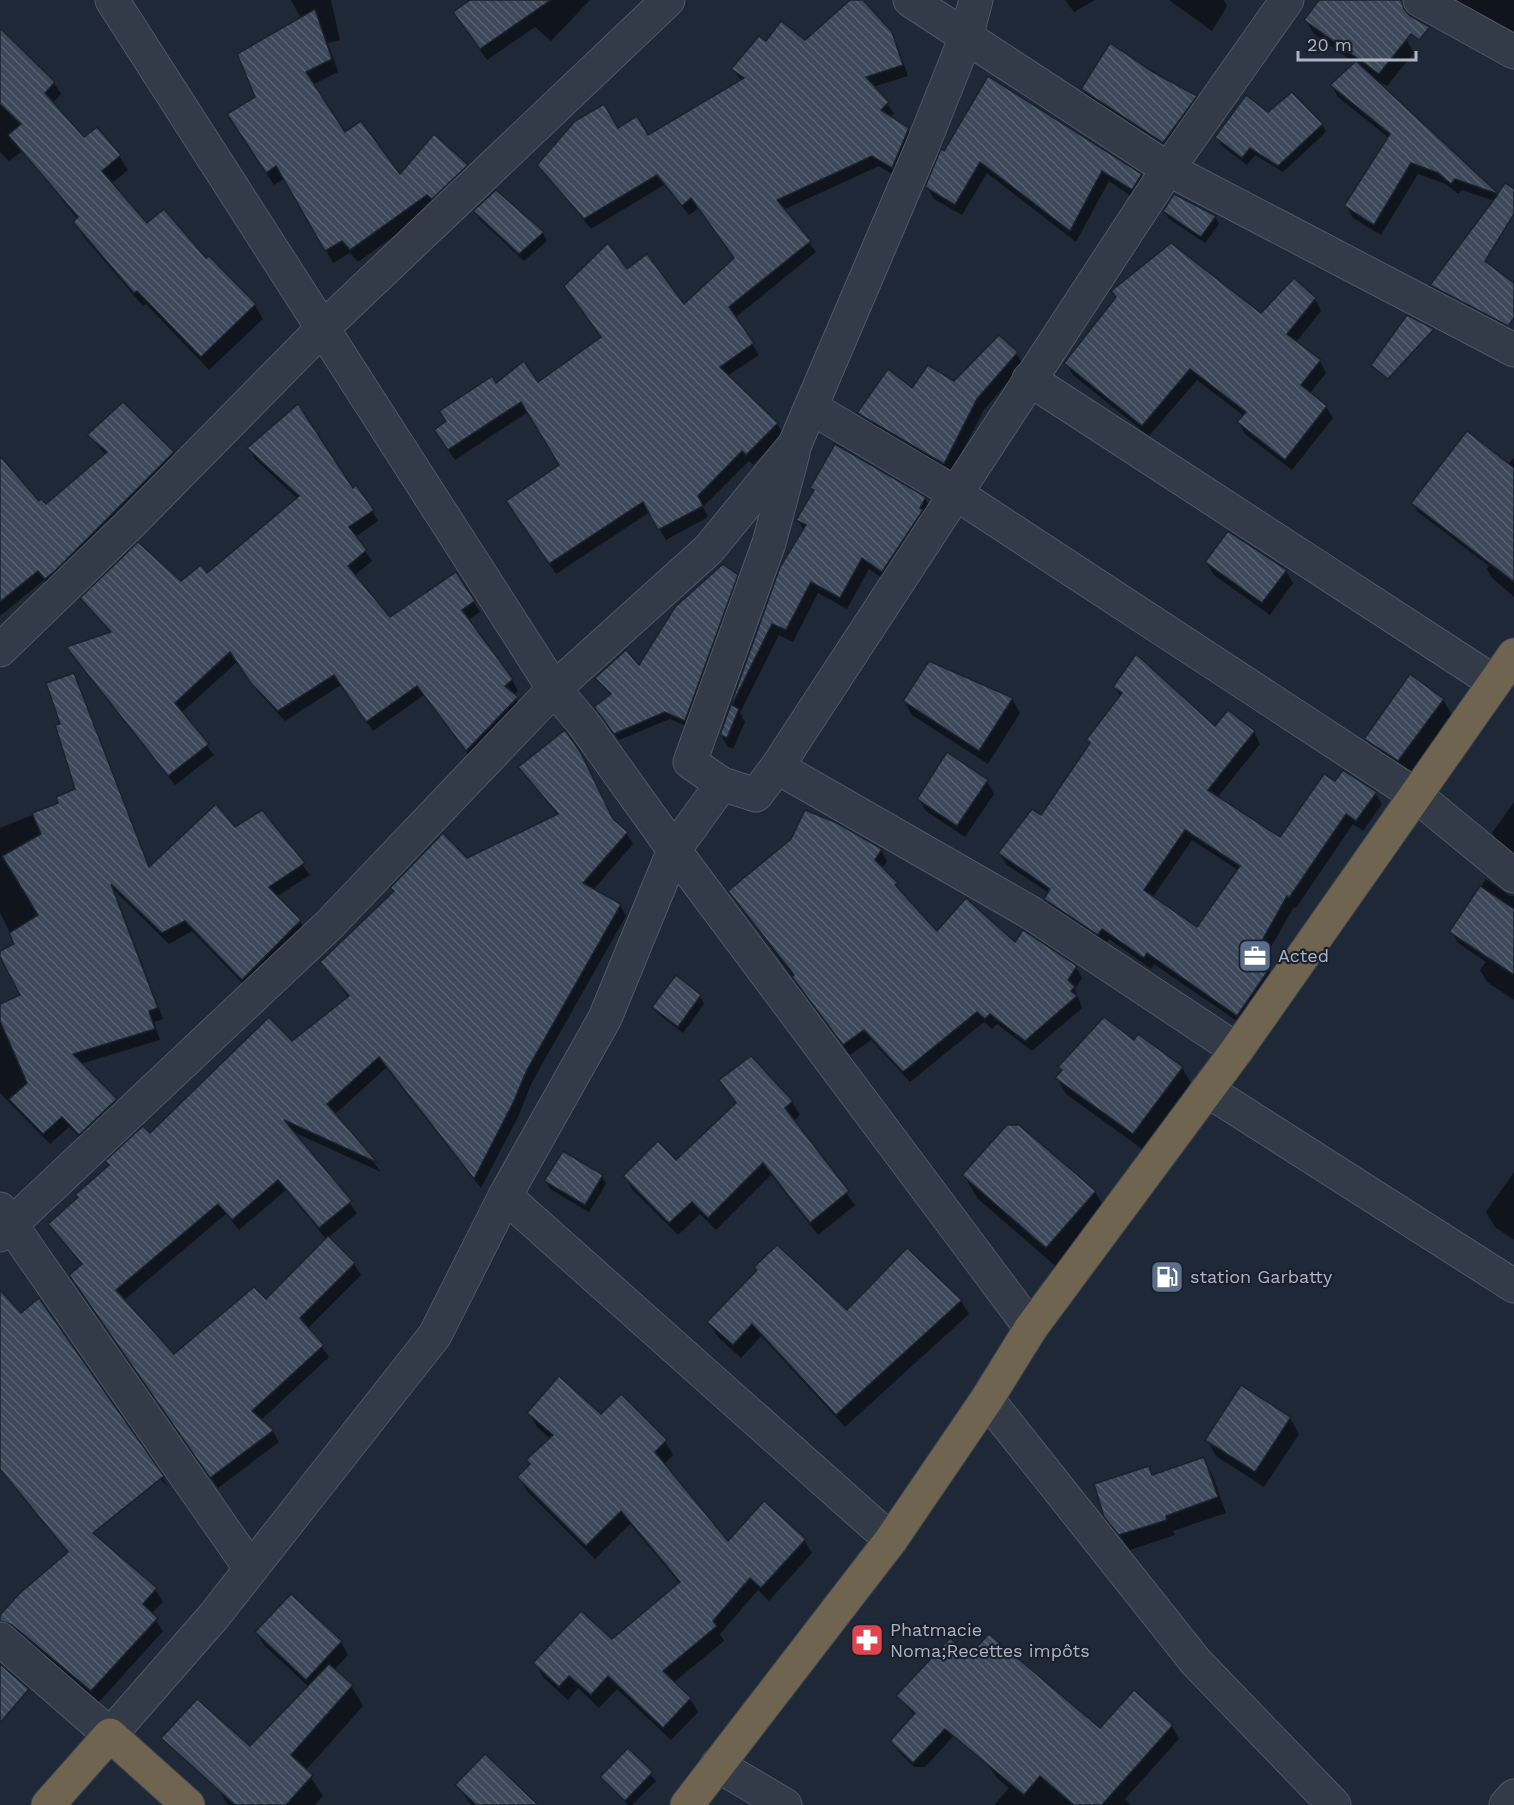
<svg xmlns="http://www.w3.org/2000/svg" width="1514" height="1805" viewBox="0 0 1514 1805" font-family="'Work Sans',sans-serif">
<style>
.shadow{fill:#0007;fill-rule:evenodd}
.building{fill:url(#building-back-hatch);stroke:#1a222e;stroke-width:1.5;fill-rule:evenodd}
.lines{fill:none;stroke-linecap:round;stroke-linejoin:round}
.minor-casing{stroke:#505866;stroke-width:35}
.highway-casing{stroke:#3a424f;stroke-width:35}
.minor{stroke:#333a48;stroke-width:33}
.highway{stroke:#6e6450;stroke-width:33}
.labels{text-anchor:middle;stroke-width:4.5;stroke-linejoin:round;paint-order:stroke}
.poi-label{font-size:18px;fill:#adb5c5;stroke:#19202c;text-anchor:start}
</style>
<defs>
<pattern id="building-back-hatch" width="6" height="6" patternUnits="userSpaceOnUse" patternTransform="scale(1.5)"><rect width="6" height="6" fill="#3d485a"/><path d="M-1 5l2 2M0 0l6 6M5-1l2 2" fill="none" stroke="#566070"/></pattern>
</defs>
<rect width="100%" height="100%" fill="#1f2837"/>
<!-- shadow -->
<g class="shadow">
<path d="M291,0H331L340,40L328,43L338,72L312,85L345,134L400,176L467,166L474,178L358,262L350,253L333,263L285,178L274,185L236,127L301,19Z"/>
<path d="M473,0H590L551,41L535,27L487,60L455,13Z"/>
<path d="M852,0H861L897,44L908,76L873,87L894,113L890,118L908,130L914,140L898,178L879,166L783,210L816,252L735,318L759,355L727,376L777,424L783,434L753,465L749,461L703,507L708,517L666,540L650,512L556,574L514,512L561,465L528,412L455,460L442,441L496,385L538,384L602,338L566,287L627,271L683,307L735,259L699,208L689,215L664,185L591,229L539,165L617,130L647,137L742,82L733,69L766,43L805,42Z"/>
<path d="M1065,0H1095L1074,12Z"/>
<path d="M1169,0H1224L1227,6L1212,31Z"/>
<path d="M1321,0H1351L1406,39L1414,53L1387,86L1371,77L1498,195L1503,204L1462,190L1458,194L1446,184L1418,174L1381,235L1353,218L1346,206L1389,138L1338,97L1332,85L1356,64L1314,34L1306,20Z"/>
<path d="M1455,0H1514V38L1458,5Z"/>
<path d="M7,37L54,83L61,94L52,104L64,121L9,161L0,152V44Z"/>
<path d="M1111,45L1196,97L1200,104L1168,150L1087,97L1082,89Z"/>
<path d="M989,78L1141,175L1148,187L1138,201L1109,181L1076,242L987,173L962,215L934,199L927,187Z"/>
<path d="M1268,114L1322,124L1326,132L1283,172L1255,155L1247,165L1221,145L1217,137Z"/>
<path d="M119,156L128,170L111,184L147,225L206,260L209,258L255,305L263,319L209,370L146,304L143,306L83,236L75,222L78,220L43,175Z"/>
<path d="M496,192L543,233L547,241L524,261L479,219L475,212Z"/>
<path d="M1164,211L1215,217L1219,224L1205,243L1169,219Z"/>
<path d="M1315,299L1321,311L1296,342L1320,361L1326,373L1310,393L1326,407L1333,418L1292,470L1245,434L1239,422L1244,416L1197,380L1149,436L1073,375L1066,363L1262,315Z"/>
<path d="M1016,353L1023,364L984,410L950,475L865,424L859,413L912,391L954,383Z"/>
<path d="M123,404L173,453L178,463L52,587L44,580L0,616V460L39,503L46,506L106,455L89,435Z"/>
<path d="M249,449L352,490L372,511L378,521L355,537L372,561L354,576L390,620L456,574L480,612L468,620L512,680L518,691L513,695L523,709L473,761L424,695L373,731L341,685L285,721L258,692L237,662L181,713L214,755L175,785L74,658L68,648L111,633L82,599L181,583L207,575L298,499L255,459Z"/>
<path d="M1514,458V597L1492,578L1487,569L1489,566L1418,512L1412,503L1507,465Z"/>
<path d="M812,488L925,498L931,510L889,583L869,569L847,609L818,593L793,642L779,635L740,713L745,722L733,749L728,747L721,735L782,568L804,531L798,520L814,492Z"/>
<path d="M1206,562L1286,571L1293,583L1270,615L1214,575Z"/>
<path d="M736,576L741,583L689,727L670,719L619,740L600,715L611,696L597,678L639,667Z"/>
<path d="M74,675L150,868L235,829L262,812L310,875L276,897L300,921L306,932L249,990L192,931L169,944L114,890L163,1019L154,1022L160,1040L80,1064L115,1100L122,1111L86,1144L69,1127L50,1144L0,1093V1006L22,996L0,953L16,945L0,913V828L60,804L77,790L61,725Z"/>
<path d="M1115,687L1215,728L1254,732L1260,744L1217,798L1280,840L1335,783L1375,793L1382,804L1363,831L1353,824L1296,908L1294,907L1261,964L1268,969L1275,980L1244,1026L1154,964L1151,969L1109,939L1105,945L1052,910L1045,899L1049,893L1007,865L1000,854L1041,817L1090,745L1088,741L1121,697ZM1192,840L1238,870L1197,930L1152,898Z"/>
<path d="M1012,699L1020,713L988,764L912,715L904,701Z"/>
<path d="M1443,700L1452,715L1408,776L1375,755L1366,739Z"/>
<path d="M520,767L614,822L626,833L633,844L593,890L620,905L626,916L532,1082L519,1115L481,1188L386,1068L335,1114L381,1172L291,1131L357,1213L328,1238L354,1264L361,1275L308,1328L329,1357L261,1420L273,1431L279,1442L218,1488L77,1287L82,1266L50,1224L349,998L322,963L395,893L392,888L467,860L558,816ZM286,1190L327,1240L266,1302L174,1356L124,1300L226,1214L239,1230Z"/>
<path d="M987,781L994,794L965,837L926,811L919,799Z"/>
<path d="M1514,802V858L1499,844L1492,833Z"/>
<path d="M881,850L887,861L882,869L938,934L1015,944L1076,967L1082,978L1075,989L1082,1008L1032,1051L997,1024L992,1029L984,1022L910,1082L871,1040L850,1055L730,892Z"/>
<path d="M1486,879L1510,896H1514V1000L1487,982L1480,970L1486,962L1458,943L1451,932Z"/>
<path d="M700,996L704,1004L683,1033L658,1014L653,1007Z"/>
<path d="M751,1058L792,1102L800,1115L793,1121L855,1205L818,1235L771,1175L716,1230L700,1214L678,1235L632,1189L625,1176L676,1162L737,1105L721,1081Z"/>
<path d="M1060,1067L1182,1068L1191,1083L1142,1149L1066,1094L1057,1078L1063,1072Z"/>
<path d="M1514,1172V1240L1495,1227L1486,1212Z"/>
<path d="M964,1175L1095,1192L1109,1215L1060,1270L977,1198Z"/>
<path d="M602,1176L606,1184L589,1212L550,1189L546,1182Z"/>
<path d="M0,1292L162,1477L168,1487L140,1458L45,1524L21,1496L0,1446Z"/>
<path d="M961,1301L969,1314L845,1427L761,1336L741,1358L717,1336L709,1322Z"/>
<path d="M529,1413L601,1416L665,1441L673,1455L663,1465L728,1543L804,1540L812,1553L769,1601L758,1590L720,1634L724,1641L673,1683L690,1699L698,1712L671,1740L617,1689L599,1708L578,1688L568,1700L543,1677L535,1663L612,1641L680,1584L630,1524L595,1559L527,1491L519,1477L551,1439L537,1427Z"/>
<path d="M1290,1418L1299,1434L1264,1487L1216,1456L1207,1440Z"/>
<path d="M1203,1459L1212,1474L1226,1513L1173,1531L1175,1535L1130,1550L1106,1516L1149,1468L1153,1476Z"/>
<path d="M65,1546L155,1589L163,1602L151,1614L163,1631L99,1702L21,1637L6,1630L0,1620L69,1553Z"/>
<path d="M256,1632L341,1642L348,1655L334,1670L351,1686L363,1706L306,1770L323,1796L315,1805H228L217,1787L309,1687L264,1645Z"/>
<path d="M969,1657L1018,1666L925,1767H914L898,1751L892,1741L915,1716L898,1696Z"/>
<path d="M1172,1726L1179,1739L1125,1799L1131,1805H994L1009,1788L996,1777L988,1764L1100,1730Z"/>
<path d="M628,1750L656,1781L632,1805H628L602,1777Z"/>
<path d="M457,1785L535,1805H471Z"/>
</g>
<!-- building -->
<g class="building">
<path d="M470,0H551L480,49L453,12Z"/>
<path d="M850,0H863L892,32L903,65L866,77L889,102L881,110L909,128L892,168L872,156L777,200L811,241L729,307L754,343L720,367L778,423L746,455L742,451L698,496L703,506L658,530L643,502L549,564L506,501L559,465L521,402L448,450L434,430L446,421L439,411L492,376L496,383L524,361L538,382L601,337L564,286L608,243L627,269L647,254L684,304L734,258L691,198L682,206L657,175L584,219L537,165L575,121L604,104L618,128L637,116L648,135L744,78L731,69L759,36L766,41L781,21L805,40Z"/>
<path d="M1319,0H1401L1404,9L1410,16L1430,27L1419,40L1411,34L1379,74L1304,20Z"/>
<path d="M315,9L332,59L306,72L345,132L361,121L400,174L434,134L468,165L432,199L427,195L350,250L342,241L325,251L276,166L266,173L227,114L255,97L237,54Z"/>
<path d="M0,28L55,82L45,93L84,137L97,127L121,155L102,171L147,223L164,209L206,258L209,256L256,304L201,357L137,291L134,293L73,222L78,217L8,135L21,124L0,104Z"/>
<path d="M1110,43L1153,72L1197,96L1163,143L1081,89Z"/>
<path d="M1356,61L1498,193L1505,183L1514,189V214L1485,261L1514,283V318L1508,326L1430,285L1498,194L1455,179L1451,184L1438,173L1411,163L1374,225L1344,206L1390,134L1330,85Z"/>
<path d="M988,76L1142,174L1132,190L1102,171L1070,231L980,162L955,205L925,187L941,149L944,151Z"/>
<path d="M1292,92L1323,124L1278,166L1250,148L1242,158L1215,137L1246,95L1268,112Z"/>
<path d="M496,190L544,232L519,254L473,211Z"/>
<path d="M1174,194L1216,216L1201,237L1163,211Z"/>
<path d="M1171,243L1261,313L1294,278L1316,298L1287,334L1321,360L1301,385L1327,406L1285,460L1237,422L1246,412L1190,369L1142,426L1064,363L1116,297L1111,291Z"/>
<path d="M1407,315L1434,329L1388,379L1371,365Z"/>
<path d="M999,335L1018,352L977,399L944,464L857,413L888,369L912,388L928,365L954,381Z"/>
<path d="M123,402L174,452L55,571L45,579L38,571L0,602V456L39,501L41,499L46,504L107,452L87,435Z"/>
<path d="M298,404L353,488L356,485L374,510L349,527L367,550L348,566L390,617L456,572L475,601L462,610L513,679L505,686L518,697L466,751L417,686L366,722L334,675L278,711L250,682L230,652L175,703L209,744L168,776L66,647L111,632L80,598L138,542L181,581L201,565L207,573L299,496L247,448Z"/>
<path d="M1467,431L1514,468V582L1411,503Z"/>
<path d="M835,444L926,497L920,508L923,510L882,572L862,558L840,598L811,582L786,630L772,624L732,705L739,709L727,738L720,735L780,567L806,525L796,520L814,490L810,488Z"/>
<path d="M1228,531L1287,570L1262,603L1205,562Z"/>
<path d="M723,564L738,575L685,721L665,712L614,734L594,707L611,694L595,678L626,650L639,665L675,607Z"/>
<path d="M1136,654L1215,726L1228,710L1255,731L1208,790L1280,837L1324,774L1335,781L1343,770L1377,792L1356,821L1346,814L1289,898L1287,896L1253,957L1270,968L1237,1016L1147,953L1144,958L1102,929L1098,935L1044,899L1050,889L998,853L1032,809L1041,815L1090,743L1086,740L1122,693L1113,687ZM1185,830L1240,866L1197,927L1144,890Z"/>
<path d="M929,661L1013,698L979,751L903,701Z"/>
<path d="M74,673L149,867L216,804L235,827L262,810L305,863L269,887L301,920L242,980L185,921L162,933L111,884L158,1008L149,1011L155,1029L73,1054L117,1099L79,1135L62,1117L43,1134L9,1099L27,1083L0,1021V1004L20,995L0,957V951L14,944L9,933L38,915L2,856L41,834L32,813L58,803L56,797L75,789L55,725L60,724L46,683Z"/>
<path d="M1410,674L1444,699L1398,761L1364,739Z"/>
<path d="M565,730L581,753L613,819L628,832L583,883L621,904L527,1070L513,1103L474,1179L379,1057L327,1104L378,1163L284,1120L352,1201L319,1228L278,1180L232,1220L218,1204L116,1290L174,1354L254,1287L266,1299L328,1236L355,1263L300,1318L324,1345L252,1411L274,1430L210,1478L69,1275L82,1264L48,1224L78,1197L75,1195L109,1165L105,1161L143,1126L150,1133L269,1017L292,1041L349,996L320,962L394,891L390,888L443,833L467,858L558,814L518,767Z"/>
<path d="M947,752L988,780L957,826L917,799Z"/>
<path d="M805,810L837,823L882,849L875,860L898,883L895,885L937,931L966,898L1015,942L1023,930L1077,966L1068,980L1075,987L1071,991L1077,996L1025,1041L990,1014L985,1019L977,1012L903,1072L864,1030L843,1045L792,977L794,975L728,891L791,839Z"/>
<path d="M1480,886L1514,909V975L1449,932Z"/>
<path d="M676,975L701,995L678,1027L652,1007Z"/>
<path d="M1104,1017L1134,1040L1138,1034L1183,1067L1133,1134L1055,1078L1062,1070L1058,1067Z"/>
<path d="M751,1056L793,1101L785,1108L849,1191L810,1223L763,1163L708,1218L692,1202L669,1223L623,1176L658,1141L676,1160L736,1103L719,1080Z"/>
<path d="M1007,1125H1019L1096,1191L1046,1248L962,1175Z"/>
<path d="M563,1151L603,1175L585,1205L544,1181Z"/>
<path d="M777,1245L847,1310L907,1248L962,1300L836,1415L752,1324L733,1345L707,1322L757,1270L754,1267Z"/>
<path d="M0,1290L21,1313L39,1298L164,1476L93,1533L157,1588L143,1604L158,1618L91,1691L12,1625L0,1621V1615L19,1594L68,1552L0,1469Z"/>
<path d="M559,1376L601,1414L621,1394L667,1440L655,1452L728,1541L764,1501L806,1539L761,1588L750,1578L713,1621L717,1626L663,1671L691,1698L663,1728L608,1676L591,1695L569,1676L559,1687L533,1663L581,1611L612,1639L680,1582L621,1511L586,1546L517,1477L530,1464L526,1460L553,1435L527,1413Z"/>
<path d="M1241,1385L1291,1417L1255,1472L1205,1440Z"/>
<path d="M1204,1457L1218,1497L1166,1516L1167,1520L1119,1535L1104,1517L1094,1484L1149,1466L1152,1475Z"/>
<path d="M291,1594L342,1641L306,1680L255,1632Z"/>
<path d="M989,1634L1100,1728L1134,1690L1173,1725L1102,1805H1074L1040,1776L1024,1795L945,1729L913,1763L890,1741L915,1713L896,1696L950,1638L969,1655Z"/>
<path d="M0,1664L29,1689L0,1723Z"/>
<path d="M329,1664L353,1685L291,1755L313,1775L286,1805H235L161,1738L197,1699L250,1746Z"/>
<path d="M628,1748L653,1772L625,1801L600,1777Z"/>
<path d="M485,1754L538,1805H476L455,1785Z"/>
</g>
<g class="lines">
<defs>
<g id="minor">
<path d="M112,0L554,689L583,723L674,850L1031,1328"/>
<path d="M910,0L1168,169L1514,350"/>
<path d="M1420,0L1514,52"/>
<path d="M1029,379L1494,682"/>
<path d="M812,408L955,493L1417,796L1514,876"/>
<path d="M793,453L769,543L690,762L722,784L756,795L777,767L1168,169L1287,0"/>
<path d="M0,650L128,526L322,329L668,0"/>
<path d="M777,767L1031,913L1237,1050"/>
<path d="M1207,1090L1514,1286"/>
<path d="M505,1196L891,1540"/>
<path d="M0,1209L251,1569"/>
<path d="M0,1235L329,925L554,689L709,549L795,444L922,147L966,37L976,0"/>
<path d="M987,1399L1196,1662L1334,1805"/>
<path d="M0,1639L110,1735L214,1616L435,1335L505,1196L605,1018L674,850L722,784"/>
<path d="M717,1765L785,1805"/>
<path d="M1506,1805L1514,1796"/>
</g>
<g id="highway">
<path d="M48,1805L110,1735L188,1805"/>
<path d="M687,1805L891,1540L987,1399L1031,1328L1237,1050L1514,655"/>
</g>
</defs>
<!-- minor casing -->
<use href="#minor" class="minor-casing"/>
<!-- highway casing -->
<use href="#highway" class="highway-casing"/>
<!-- minor -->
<use href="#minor" class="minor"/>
<!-- highway -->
<use href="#highway" class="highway"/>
</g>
<!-- icons -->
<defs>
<symbol id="office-square" viewBox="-11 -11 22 22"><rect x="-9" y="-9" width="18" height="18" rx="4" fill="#5c6f8a" stroke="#19202c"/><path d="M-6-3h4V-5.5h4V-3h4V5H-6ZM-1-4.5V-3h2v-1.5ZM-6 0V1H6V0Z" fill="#fff"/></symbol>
<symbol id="fuel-square" viewBox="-11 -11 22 22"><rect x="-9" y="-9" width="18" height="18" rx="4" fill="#5c6f8a" stroke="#19202c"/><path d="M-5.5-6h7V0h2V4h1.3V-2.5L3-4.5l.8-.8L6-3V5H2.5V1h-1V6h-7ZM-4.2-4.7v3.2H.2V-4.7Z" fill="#fff"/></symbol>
<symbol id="pharmacy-square" viewBox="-11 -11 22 22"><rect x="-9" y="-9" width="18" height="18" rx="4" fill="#e0444e" stroke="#19202c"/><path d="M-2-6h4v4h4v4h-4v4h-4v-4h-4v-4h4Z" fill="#fff"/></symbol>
</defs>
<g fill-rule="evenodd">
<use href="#office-square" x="1236" y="937" width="38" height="38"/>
<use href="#fuel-square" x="1148" y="1258" width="38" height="38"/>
<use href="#pharmacy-square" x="848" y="1621" width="38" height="38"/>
</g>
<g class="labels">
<!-- poi labels -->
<g class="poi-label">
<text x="1278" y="962">Acted</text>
<text x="1190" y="1283">station Garbatty</text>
<text x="890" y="1636">Phatmacie<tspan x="890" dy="21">Noma;Recettes impôts</tspan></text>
</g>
</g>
<!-- scale -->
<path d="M1298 51v9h118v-9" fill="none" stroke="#adb5c5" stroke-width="3"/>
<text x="1307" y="51" font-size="18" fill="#adb5c5" stroke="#19202c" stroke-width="4.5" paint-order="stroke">20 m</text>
</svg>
